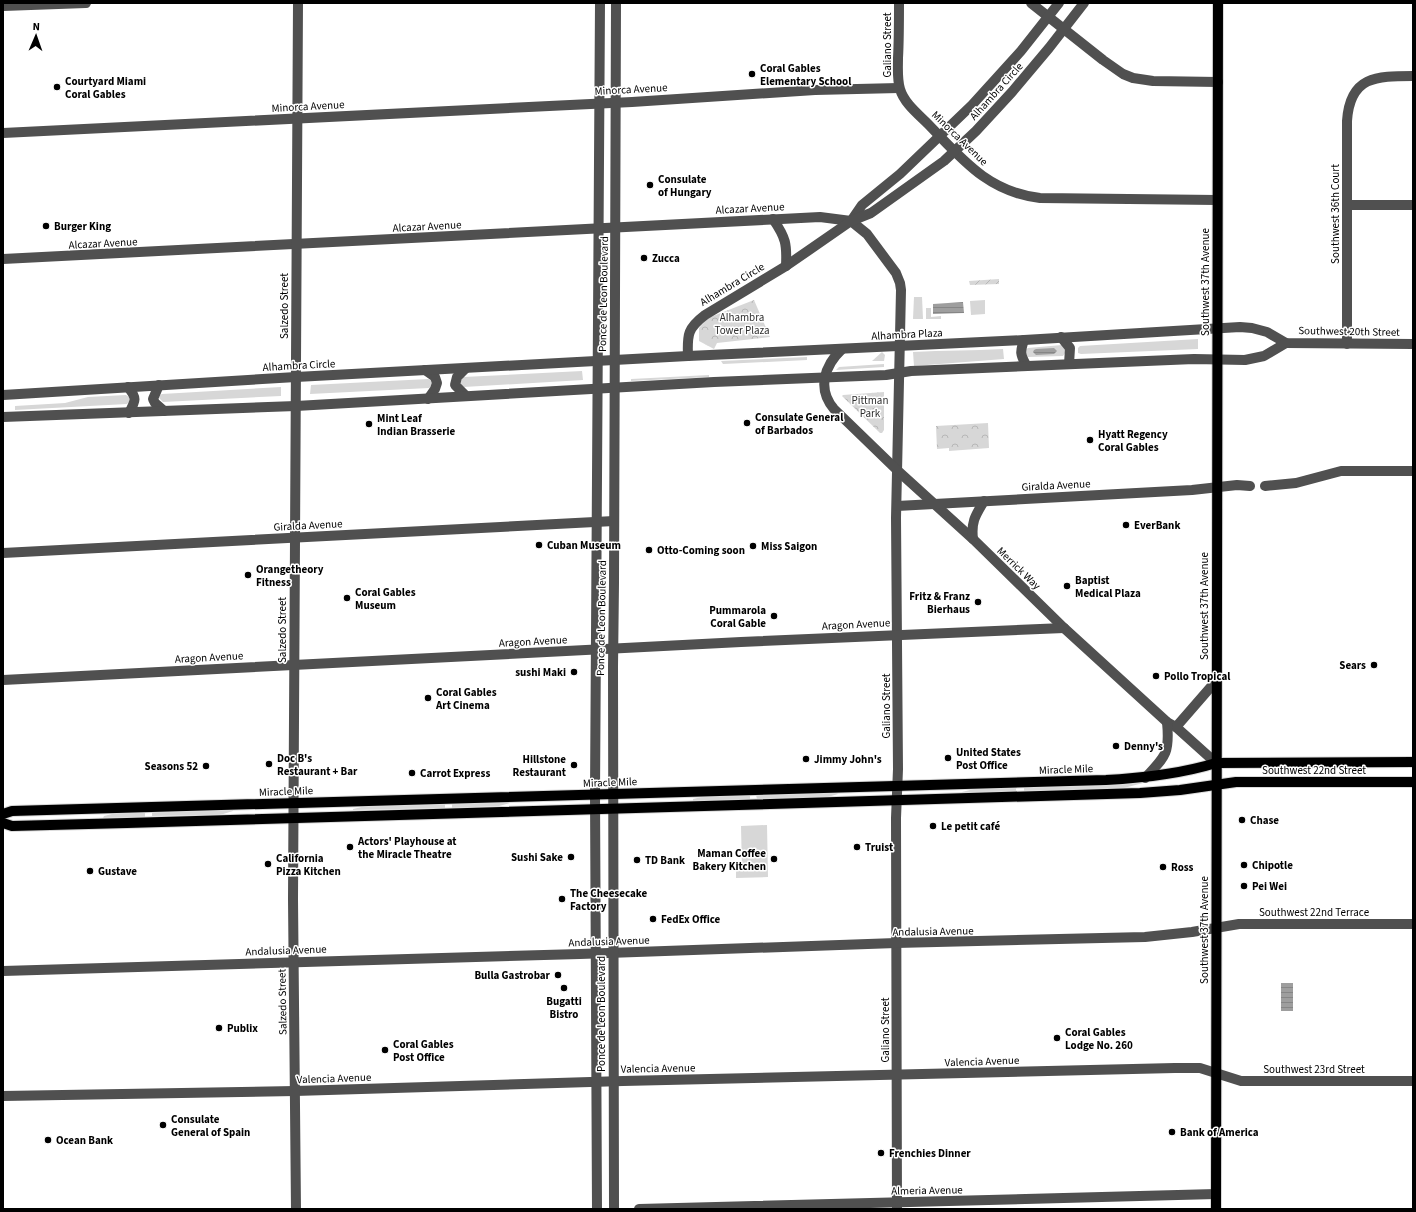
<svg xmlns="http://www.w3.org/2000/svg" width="1416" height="1212" viewBox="0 0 1416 1212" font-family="'Source Sans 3',sans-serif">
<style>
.grass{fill:#d7d7d7}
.forest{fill:url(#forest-crowns)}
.garden{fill:url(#garden-furrows)}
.water{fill:url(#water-rules)}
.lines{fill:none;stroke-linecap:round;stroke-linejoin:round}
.major-casing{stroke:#dbdbdb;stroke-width:12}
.minor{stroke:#505050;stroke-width:10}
.major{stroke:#000;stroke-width:10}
.poi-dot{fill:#000;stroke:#fff;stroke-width:1.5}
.labels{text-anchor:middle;stroke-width:3;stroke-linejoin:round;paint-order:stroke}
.street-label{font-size:11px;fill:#000;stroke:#fff}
.poi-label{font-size:11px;font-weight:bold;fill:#000;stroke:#fff;text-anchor:start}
.park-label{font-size:11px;fill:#2e2e2e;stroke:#fff}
</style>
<defs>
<pattern id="forest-crowns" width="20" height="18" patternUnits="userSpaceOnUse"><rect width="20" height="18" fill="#d7d7d7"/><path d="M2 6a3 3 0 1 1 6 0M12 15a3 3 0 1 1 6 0" fill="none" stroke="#b7b7b7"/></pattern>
<pattern id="garden-furrows" width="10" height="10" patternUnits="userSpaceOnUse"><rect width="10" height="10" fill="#d7d7d7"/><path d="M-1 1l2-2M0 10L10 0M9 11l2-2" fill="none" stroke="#b7b7b7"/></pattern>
<pattern id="water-rules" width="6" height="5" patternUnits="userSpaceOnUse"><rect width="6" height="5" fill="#9e9e9e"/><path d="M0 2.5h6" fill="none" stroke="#868686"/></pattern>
</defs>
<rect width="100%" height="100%" fill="#fff"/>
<!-- grass -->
<g class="grass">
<path d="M914,297H922L923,319H913Z"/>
<path d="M985,300V314L971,315L970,301Z"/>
<path d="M926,308H931V317L941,316V319H926Z"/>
<path d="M1198,339V349L1081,354L1078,353V348L1080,346Z"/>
<path d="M1062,345L1066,350L1065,353L1063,356L1028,357L1026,355L1025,350L1028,348Z"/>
<path d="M1003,349L1004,359L914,366L913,352C943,350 973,351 1003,349Z"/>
<path d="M882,352L885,355L884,361H872Z"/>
<path d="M807,357V360L723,364L721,361Z"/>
<path d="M884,364V367L836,370L839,367Z"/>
<path d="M582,371L583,380L464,387L461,386L460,382L463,377Z"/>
<path d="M709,375V377L631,381V379Z"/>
<path d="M428,379L431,380C433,384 432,386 429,388L310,394L311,385Z"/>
<path d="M281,387V396L163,402L159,398L160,395L162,394Z"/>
<path d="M126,395L129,397V402L127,404L15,410V406L65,403L88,397Z"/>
<path d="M1143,783L1120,789L1024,791V787Z"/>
<path d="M1016,788V792L962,793V792L974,789Z"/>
<path d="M837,793L838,794L824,798L757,799L756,795Z"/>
<path d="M750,795V799L693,801V799L706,796Z"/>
<path d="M514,802L499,806L452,808V803Z"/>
<path d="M445,803V808L353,810V809L366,806Z"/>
<path d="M233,810V811L220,815L152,816V812Z"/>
<path d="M145,812V817L103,818L104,816L116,813Z"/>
<path d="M767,825L768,877L736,878V871H742L741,826Z"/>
</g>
<!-- forest -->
<g class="forest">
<path d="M754,300L770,337L717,343L714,349L699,341V328L708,318Z"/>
<path d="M884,392V430L882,433H880L842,396L843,395Z"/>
<path d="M988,423L989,448L949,451V448L937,449L936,426Z"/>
</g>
<!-- garden -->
<path class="garden" d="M999,279V284L970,285L969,281Z"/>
<!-- water -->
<g class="water">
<path d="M963,302L964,313L933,314V304Z"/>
<path d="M1054,348L1057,351L1054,354L1036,355L1033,352L1034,350L1036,349Z"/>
<rect x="1281" y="983" width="12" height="28"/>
</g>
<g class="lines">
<defs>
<g id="major">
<path d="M3,814L12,811L1106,780C1144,778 1180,774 1216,763L1413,762"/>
<path d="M3,823L12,826L127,823L1140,793L1180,790L1236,782H1413"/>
<path d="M1216,1209L1218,3"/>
</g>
</defs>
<!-- major casing -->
<use href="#major" class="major-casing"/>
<!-- minor -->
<g class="minor">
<path d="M899,3C899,21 899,40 898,58C898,68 897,79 900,89C904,103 918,114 928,124C962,159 988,192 1040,198L1217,200"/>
<path d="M1031,3L1103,60L1123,74L1133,78L1153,81L1218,82"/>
<path d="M3,6L86,3"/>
<path d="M3,133L632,102L815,90L899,88"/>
<path d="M1347,205H1413"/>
<path d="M773,219C786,238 787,244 786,266"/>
<path d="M851,221L867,234L896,273L900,283L901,290L896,518L898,769L896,818L897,1209"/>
<path d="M851,221L862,205L900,174L972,105L1021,51L1059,3"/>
<path d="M3,259L820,217L851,221"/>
<path d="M1061,337L1070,348L1069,364"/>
<path d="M1024,340C1020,352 1020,354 1026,365"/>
<path d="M1347,344V121C1350,76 1376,76 1413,76"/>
<path d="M842,349C824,366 817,389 834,409L898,471L973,539L1064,628L1167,722L1176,727L1216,763"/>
<path d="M688,356C687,334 688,328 705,315L786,266L851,221L871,213L944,161L976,131L1012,92L1049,48L1084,3"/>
<path d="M425,370L435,377L437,383L435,389L428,399"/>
<path d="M159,385L153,399L155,403L164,411"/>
<path d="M128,387C137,398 136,400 129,413"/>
<path d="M3,395L296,377L688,356L1024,340L1240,327L1252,328L1267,332L1286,343L1413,344"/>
<path d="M466,396L455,385L457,377L466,368"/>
<path d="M3,417L296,406L714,382L886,375L911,371L1194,359L1245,360L1264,356L1286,343"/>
<path d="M1265,486L1296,483L1341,471H1413"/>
<path d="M897,506L1192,490L1237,485L1250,486"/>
<path d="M973,539C971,522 975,516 984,501"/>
<path d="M3,553L614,521"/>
<path d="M3,680L741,642L1064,628"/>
<path d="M1176,727L1216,681"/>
<path d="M1145,778C1166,756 1170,753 1167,722"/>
<path d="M3,971L580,954L896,943L1145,937L1192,932L1239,924H1413"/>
<path d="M3,1096L295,1091L623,1081L1175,1068H1200L1241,1081H1413"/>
<path d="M296,1209L293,899L298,3"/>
<path d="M597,1209L595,794L600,3"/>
<path d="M614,1209L613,667L614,583L616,3"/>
<path d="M639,1209L1216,1194"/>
</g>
<!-- major -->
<use href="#major" class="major"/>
</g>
<!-- markers -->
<g class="poi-dot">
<circle cx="752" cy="74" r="4"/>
<circle cx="57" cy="87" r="4"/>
<circle cx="650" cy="185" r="4"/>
<circle cx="46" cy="226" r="4"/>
<circle cx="644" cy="258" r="4"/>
<circle cx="747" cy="423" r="4"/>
<circle cx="369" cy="424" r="4"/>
<circle cx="1090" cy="440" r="4"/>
<circle cx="1126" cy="525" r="4"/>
<circle cx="539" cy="545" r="4"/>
<circle cx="753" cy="546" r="4"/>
<circle cx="649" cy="550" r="4"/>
<circle cx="248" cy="575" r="4"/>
<circle cx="1067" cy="586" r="4"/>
<circle cx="347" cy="598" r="4"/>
<circle cx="978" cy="602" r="4"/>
<circle cx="774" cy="616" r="4"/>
<circle cx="1374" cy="665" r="4"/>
<circle cx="574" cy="672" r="4"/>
<circle cx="1156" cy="676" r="4"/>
<circle cx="428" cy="698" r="4"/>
<circle cx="1116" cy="746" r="4"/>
<circle cx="948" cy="758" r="4"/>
<circle cx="806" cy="759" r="4"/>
<circle cx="269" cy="764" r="4"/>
<circle cx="574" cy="765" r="4"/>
<circle cx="206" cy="766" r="4"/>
<circle cx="412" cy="773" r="4"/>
<circle cx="1242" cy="820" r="4"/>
<circle cx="933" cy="826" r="4"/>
<circle cx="350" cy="847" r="4"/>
<circle cx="857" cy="847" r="4"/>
<circle cx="571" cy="857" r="4"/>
<circle cx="774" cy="859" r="4"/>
<circle cx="637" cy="860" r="4"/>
<circle cx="268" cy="864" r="4"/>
<circle cx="1244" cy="865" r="4"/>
<circle cx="1163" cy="867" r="4"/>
<circle cx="90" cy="871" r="4"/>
<circle cx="1244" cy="886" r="4"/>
<circle cx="562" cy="899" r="4"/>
<circle cx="653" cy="919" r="4"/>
<circle cx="558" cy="975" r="4"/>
<circle cx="564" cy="988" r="4"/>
<circle cx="219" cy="1028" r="4"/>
<circle cx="1057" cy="1038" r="4"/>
<circle cx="385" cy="1050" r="4"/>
<circle cx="163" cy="1125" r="4"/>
<circle cx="1172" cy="1132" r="4"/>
<circle cx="48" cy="1140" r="4"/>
<circle cx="881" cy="1153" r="4"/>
</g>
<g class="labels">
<!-- street labels -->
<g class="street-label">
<text transform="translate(887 45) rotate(-90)" y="4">Galiano Street</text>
<text transform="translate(631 89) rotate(-3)" y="4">Minorca Avenue</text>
<text transform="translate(996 91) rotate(-48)" y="4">Alhambra Circle</text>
<text transform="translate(308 106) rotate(-3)" y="4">Minorca Avenue</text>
<text transform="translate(960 138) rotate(44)" y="4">Minorca Avenue</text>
<text transform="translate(750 208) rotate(-3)" y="4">Alcazar Avenue</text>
<text transform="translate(1335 214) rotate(-90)" y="4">Southwest 36th Court</text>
<text transform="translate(427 226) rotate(-3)" y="4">Alcazar Avenue</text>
<text transform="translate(103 243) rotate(-3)" y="4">Alcazar Avenue</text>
<text transform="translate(1205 282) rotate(-90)" y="4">Southwest 37th Avenue</text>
<text transform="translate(732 284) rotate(-31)" y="4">Alhambra Circle</text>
<text transform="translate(603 294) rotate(-89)" y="4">Ponce de Leon Boulevard</text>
<text transform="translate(284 306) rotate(-90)" y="4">Salzedo Street</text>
<text transform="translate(1349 331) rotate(1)" y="4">Southwest 20th Street</text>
<text transform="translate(907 334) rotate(-3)" y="4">Alhambra Plaza</text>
<text transform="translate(299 365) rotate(-3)" y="4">Alhambra Circle</text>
<text transform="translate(1056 485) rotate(-3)" y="4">Giralda Avenue</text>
<text transform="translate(308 525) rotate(-3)" y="4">Giralda Avenue</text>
<text transform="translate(1019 568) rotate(44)" y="4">Merrick Way</text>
<text transform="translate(1204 606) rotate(-90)" y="4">Southwest 37th Avenue</text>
<text transform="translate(601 618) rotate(-89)" y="4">Ponce de Leon Boulevard</text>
<text transform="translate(856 624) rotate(-3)" y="4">Aragon Avenue</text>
<text transform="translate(282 630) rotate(-90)" y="4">Salzedo Street</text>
<text transform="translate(533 641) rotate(-3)" y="4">Aragon Avenue</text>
<text transform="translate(209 657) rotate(-3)" y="4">Aragon Avenue</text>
<text transform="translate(886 706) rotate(-90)" y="4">Galiano Street</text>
<text transform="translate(1066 769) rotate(-2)" y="4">Miracle Mile</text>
<text x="1314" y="774">Southwest 22nd Street</text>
<text transform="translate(610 782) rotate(-2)" y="4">Miracle Mile</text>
<text transform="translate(286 791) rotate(-2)" y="4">Miracle Mile</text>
<text x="1314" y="916">Southwest 22nd Terrace</text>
<text transform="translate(1204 930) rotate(-90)" y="4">Southwest 37th Avenue</text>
<text transform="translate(933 931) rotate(-1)" y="4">Andalusia Avenue</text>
<text transform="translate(609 941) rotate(-2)" y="4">Andalusia Avenue</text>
<text transform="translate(286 950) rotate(-2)" y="4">Andalusia Avenue</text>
<text transform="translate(282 1002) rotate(-91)" y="4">Salzedo Street</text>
<text transform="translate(601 1014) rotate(-90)" y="4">Ponce de Leon Boulevard</text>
<text transform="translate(885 1030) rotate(-90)" y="4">Galiano Street</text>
<text transform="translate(982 1061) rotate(-2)" y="4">Valencia Avenue</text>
<text transform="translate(658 1068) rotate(-1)" y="4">Valencia Avenue</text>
<text x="1314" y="1073">Southwest 23rd Street</text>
<text transform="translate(334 1078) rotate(-2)" y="4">Valencia Avenue</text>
<text transform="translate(927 1190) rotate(-1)" y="4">Almeria Avenue</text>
</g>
<!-- poi labels -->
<g class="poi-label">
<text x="760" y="72">Coral Gables<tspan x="760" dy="13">Elementary School</tspan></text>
<text x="65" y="85">Courtyard Miami<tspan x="65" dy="13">Coral Gables</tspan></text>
<text x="658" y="183">Consulate<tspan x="658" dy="13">of Hungary</tspan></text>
<text x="54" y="230">Burger King</text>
<text x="652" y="262">Zucca</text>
<text x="755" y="421">Consulate General<tspan x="755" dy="13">of Barbados</tspan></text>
<text x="377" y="422">Mint Leaf<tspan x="377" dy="13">Indian Brasserie</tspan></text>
<text x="1098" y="438">Hyatt Regency<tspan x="1098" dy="13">Coral Gables</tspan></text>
<text x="1134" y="529">EverBank</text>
<text x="547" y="549">Cuban Museum</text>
<text x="761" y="550">Miss Saigon</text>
<text x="657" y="554">Otto-Coming soon</text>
<text x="256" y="573">Orangetheory<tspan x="256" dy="13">Fitness</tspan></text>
<text x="1075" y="584">Baptist<tspan x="1075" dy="13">Medical Plaza</tspan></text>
<text x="355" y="596">Coral Gables<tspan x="355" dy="13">Museum</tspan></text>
<text x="970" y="600" text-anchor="end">Fritz &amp; Franz<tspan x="970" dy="13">Bierhaus</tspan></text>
<text x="766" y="614" text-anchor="end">Pummarola<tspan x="766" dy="13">Coral Gable</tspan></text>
<text x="1366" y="669" text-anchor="end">Sears</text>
<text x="566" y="676" text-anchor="end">sushi Maki</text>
<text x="1164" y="680">Pollo Tropical</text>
<text x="436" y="696">Coral Gables<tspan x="436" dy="13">Art Cinema</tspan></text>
<text x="1124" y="750">Denny's</text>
<text x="956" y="756">United States<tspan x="956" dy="13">Post Office</tspan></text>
<text x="277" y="762">Doc B's<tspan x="277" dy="13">Restaurant + Bar</tspan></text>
<text x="566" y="763" text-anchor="end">Hillstone<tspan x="566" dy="13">Restaurant</tspan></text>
<text x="814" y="763">Jimmy John's</text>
<text x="198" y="770" text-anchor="end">Seasons 52</text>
<text x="420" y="777">Carrot Express</text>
<text x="1250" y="824">Chase</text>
<text x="941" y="830">Le petit café</text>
<text x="358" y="845">Actors' Playhouse at<tspan x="358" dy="13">the Miracle Theatre</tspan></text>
<text x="865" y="851">Truist</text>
<text x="766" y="857" text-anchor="end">Maman Coffee<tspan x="766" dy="13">Bakery Kitchen</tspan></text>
<text x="563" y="861" text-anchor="end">Sushi Sake</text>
<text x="276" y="862">California<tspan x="276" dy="13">Pizza Kitchen</tspan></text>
<text x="645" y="864">TD Bank</text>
<text x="1252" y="869">Chipotle</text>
<text x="1171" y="871">Ross</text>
<text x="98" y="875">Gustave</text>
<text x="1252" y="890">Pei Wei</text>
<text x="570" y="897">The Cheesecake<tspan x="570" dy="13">Factory</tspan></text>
<text x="661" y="923">FedEx Office</text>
<text x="550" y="979" text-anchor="end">Bulla Gastrobar</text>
<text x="564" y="1005" text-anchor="middle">Bugatti<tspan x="564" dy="13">Bistro</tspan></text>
<text x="227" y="1032">Publix</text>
<text x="1065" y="1036">Coral Gables<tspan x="1065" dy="13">Lodge No. 260</tspan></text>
<text x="393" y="1048">Coral Gables<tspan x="393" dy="13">Post Office</tspan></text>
<text x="171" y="1123">Consulate<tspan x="171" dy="13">General of Spain</tspan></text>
<text x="1180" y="1136">Bank of America</text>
<text x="56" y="1144">Ocean Bank</text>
<text x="889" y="1157">Frenchies Dinner</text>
</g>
<!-- park labels -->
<g class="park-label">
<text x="742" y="321">Alhambra<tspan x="742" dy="13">Tower Plaza</tspan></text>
<text x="870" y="404">Pittman<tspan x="870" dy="13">Park</tspan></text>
</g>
</g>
<!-- border -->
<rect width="1416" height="1212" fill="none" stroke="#000000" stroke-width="8"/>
<!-- north arrow -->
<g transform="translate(36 36) rotate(2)" stroke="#ffffff" stroke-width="3" paint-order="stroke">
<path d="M0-3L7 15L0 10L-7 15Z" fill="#000000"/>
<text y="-6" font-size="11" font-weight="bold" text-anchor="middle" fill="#000000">N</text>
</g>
</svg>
